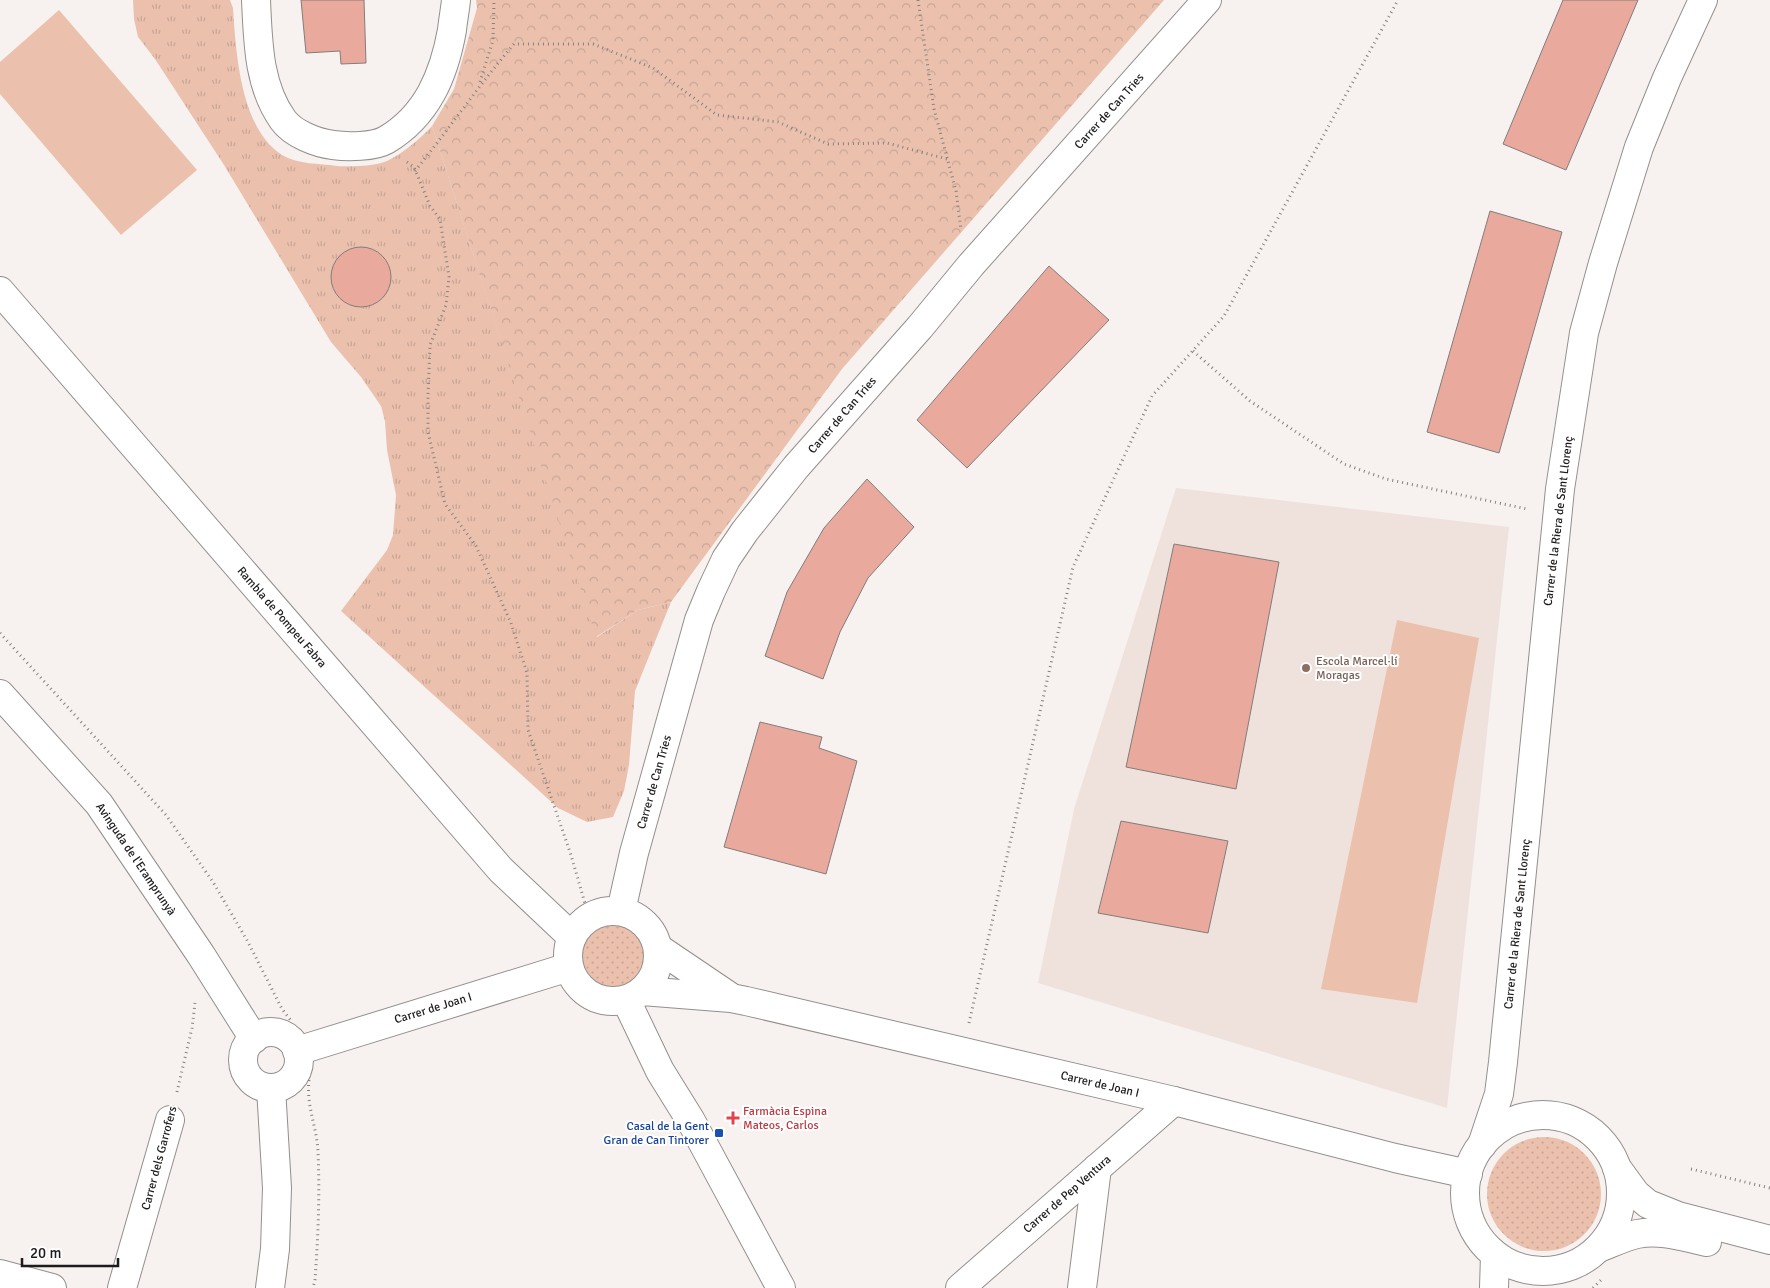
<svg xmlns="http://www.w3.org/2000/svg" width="1770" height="1288" viewBox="0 0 1770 1288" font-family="Signika,sans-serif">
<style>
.built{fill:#efe2dd}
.grass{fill:url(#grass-tufts)}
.forest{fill:url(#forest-crowns)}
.park{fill:url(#park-dots)}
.pitch{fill:#ebc1ae}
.building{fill:#e9a99c;stroke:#817d7c}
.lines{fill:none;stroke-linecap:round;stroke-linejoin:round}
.minor-casing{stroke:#948f8d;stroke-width:30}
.path{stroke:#848180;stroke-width:3;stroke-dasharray:1 4;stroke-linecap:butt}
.minor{stroke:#fff;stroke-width:28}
.education-dot{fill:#8d6e63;stroke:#fff;stroke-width:2}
.health-dot{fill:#e0444e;stroke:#fff;stroke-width:2}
.transit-dot{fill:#1a4fb4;stroke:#fff;stroke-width:2}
.labels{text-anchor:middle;stroke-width:4;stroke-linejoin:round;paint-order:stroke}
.street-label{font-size:12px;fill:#1d1b1b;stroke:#fff}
.education-label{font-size:12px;fill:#785e54;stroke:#fff;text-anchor:start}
.health-label{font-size:12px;fill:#be3a42;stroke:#fff;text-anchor:start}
.transit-label{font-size:12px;fill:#164399;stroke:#fff;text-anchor:end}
</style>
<defs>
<pattern id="grass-tufts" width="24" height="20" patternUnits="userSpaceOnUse" patternTransform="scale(1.25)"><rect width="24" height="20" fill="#ebc1ae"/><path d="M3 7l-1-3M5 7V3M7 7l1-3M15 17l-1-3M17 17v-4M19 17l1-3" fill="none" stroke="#c9a595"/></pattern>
<pattern id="forest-crowns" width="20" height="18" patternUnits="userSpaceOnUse" patternTransform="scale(1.25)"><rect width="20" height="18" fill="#ebc1ae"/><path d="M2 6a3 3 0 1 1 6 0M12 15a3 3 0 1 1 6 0" fill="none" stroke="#c9a595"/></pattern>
<pattern id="park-dots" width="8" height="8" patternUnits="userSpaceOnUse" patternTransform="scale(1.25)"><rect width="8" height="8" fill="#ebc1ae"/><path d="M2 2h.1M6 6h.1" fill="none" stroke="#c9a595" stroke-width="1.8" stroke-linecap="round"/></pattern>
</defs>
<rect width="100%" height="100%" fill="#f7f2f0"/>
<!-- built -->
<path class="built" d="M1176,488L1509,527L1447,1108L1038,983L1074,809Z"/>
<!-- grass -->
<path class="grass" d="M133,0H230L233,8C236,52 240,128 282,155C299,165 319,163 337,166C349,167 376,166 387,161C402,154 420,139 432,126L597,637L638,610L671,602L635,691L629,765L624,791L613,817L587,822L558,808L341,611L387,550L393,535L396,495L387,450L385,421L381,406L361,377L331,342L224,165L155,59L138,37L134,19Z"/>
<!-- forest -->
<path class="forest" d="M476,0H1164L842,369L671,602L638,610L596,637L432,126L454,89L477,8Z"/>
<!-- park -->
<g class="park">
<circle cx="615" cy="957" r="33"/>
<circle cx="1544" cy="1194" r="57"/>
</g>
<!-- pitch -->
<g class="pitch">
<path d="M59,10L197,170L121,235L0,94V62Z"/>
<path d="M1397,620L1479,638L1417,1003L1321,989Z"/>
</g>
<!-- building -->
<g class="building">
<path d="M301,0H364L366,63L341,64L340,51L306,53Z"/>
<path d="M1563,0H1638L1566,170L1503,144Z"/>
<path d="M1490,211L1562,232L1499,453L1427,432Z"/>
<circle cx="361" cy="277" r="30"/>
<path d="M1049,266L1109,320L967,468L917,420Z"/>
<path d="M867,479L914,527L868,578L840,632L823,679L765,656L787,592L824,528Z"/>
<path d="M1174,544L1279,562L1236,789L1126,767Z"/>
<path d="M760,722L822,737L819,748L857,761L826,874L724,847Z"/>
<path d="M1121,821L1228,841L1208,933L1098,913Z"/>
</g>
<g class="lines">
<defs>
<g id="minor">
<path d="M256,0C258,41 258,85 283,120C293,134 317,143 333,145C347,147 374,147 386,140C427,116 444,75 452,30C453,20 455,10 456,0"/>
<path d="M0,291L501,870L572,937"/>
<path d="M0,694L99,804L201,955L254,1039"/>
<path d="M621,911L634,853L699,620L711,591L726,559L745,531L796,467L920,327L971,265L1207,0"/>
<circle cx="613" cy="956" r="45"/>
<path d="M658,948L729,996"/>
<path d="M642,991L731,998L746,1001L1174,1101L1395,1158L1468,1174"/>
<path d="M626,1000L660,1071L691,1121L781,1288"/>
<circle cx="271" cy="1060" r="28"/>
<path d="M297,1051L569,967"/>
<circle cx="1543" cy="1193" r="78"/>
<path d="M1482,1145L1499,1094L1503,1062L1560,489L1584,333L1603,263L1639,147L1667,78L1703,0"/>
<path d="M1617,1168L1636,1194L1648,1204L1678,1216L1770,1240"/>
<path d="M1599,1248C1612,1243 1624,1237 1637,1234C1660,1229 1684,1237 1707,1242"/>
<path d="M0,1274L52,1288"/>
<path d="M122,1288L170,1120"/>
<path d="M270,1288L275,1249L277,1188L271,1088"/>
<path d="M960,1288L1174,1101"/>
<path d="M1082,1288L1097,1168"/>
<path d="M1494,1288L1495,1255"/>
</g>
</defs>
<!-- minor casing -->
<use href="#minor" class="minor-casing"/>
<!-- path -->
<g class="path">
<path d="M918,0L934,109L956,191L961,230"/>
<path d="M480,82L493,40L494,0"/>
<path d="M407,162L414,167L430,206L440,219L449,277L446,305L430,345L428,394V432L445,504L476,546L511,623L527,673L528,730L571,855L586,907"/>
<path d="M415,171C449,129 479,85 514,44H593L653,68L717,115L778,122L828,144L887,143L947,159"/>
<path d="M1193,351L1250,401L1344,464L1386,479L1527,509"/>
<path d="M0,633L166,815L213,882L248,942L282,1009L292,1022"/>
<path d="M969,1023L1073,567L1152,396L1224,316L1398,0"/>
<path d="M309,1080C306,1106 317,1127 318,1152C320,1195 318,1238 315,1280L313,1288"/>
<path d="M177,1092L192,1028L195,1003"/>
<path d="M1691,1169L1770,1188"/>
<path d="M1593,1288L1603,1278"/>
</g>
<!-- minor -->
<use href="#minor" class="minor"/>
</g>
<!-- markers -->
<circle class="education-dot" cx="1306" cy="668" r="5"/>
<path class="health-dot" d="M730.5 1110.5h5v5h5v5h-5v5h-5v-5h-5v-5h5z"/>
<rect class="transit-dot" x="714" y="1128" width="10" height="10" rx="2.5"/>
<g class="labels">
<!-- street labels -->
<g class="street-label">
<text transform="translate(1109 111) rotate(-48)" y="4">Carrer de Can Tries</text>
<text transform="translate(842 415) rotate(-49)" y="4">Carrer de Can Tries</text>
<text transform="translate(1558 521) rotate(-83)" y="4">Carrer de la Riera de Sant Llorenç</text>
<text transform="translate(282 617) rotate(49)" y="4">Rambla de Pompeu Fabra</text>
<text transform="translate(654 782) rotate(-74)" y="4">Carrer de Can Tries</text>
<text transform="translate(136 859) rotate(56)" y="4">Avinguda de l'Eramprunyà</text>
<text transform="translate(1517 924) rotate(-84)" y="4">Carrer de la Riera de Sant Llorenç</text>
<text transform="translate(433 1008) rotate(-17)" y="4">Carrer de Joan I</text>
<text transform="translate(1100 1084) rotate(13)" y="4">Carrer de Joan I</text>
<text transform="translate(159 1158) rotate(-75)" y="4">Carrer dels Garrofers</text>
<text transform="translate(1067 1194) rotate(-41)" y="4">Carrer de Pep Ventura</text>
</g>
<!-- education labels -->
<g class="education-label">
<text x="1316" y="665">Escola Marcel·lí<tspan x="1316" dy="14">Moragas</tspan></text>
</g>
<!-- health labels -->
<g class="health-label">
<text x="743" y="1115">Farmàcia Espina<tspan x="743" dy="14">Mateos, Carlos</tspan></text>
</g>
<!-- transit labels -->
<g class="transit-label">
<text x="709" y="1130">Casal de la Gent<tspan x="709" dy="14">Gran de Can Tintorer</tspan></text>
</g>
</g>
<!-- scale -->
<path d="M22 1258v8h96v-8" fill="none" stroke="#1d1b1b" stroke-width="2.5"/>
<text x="30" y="1258" font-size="15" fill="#1d1b1b" stroke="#ffffff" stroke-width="4" paint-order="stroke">20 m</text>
</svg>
